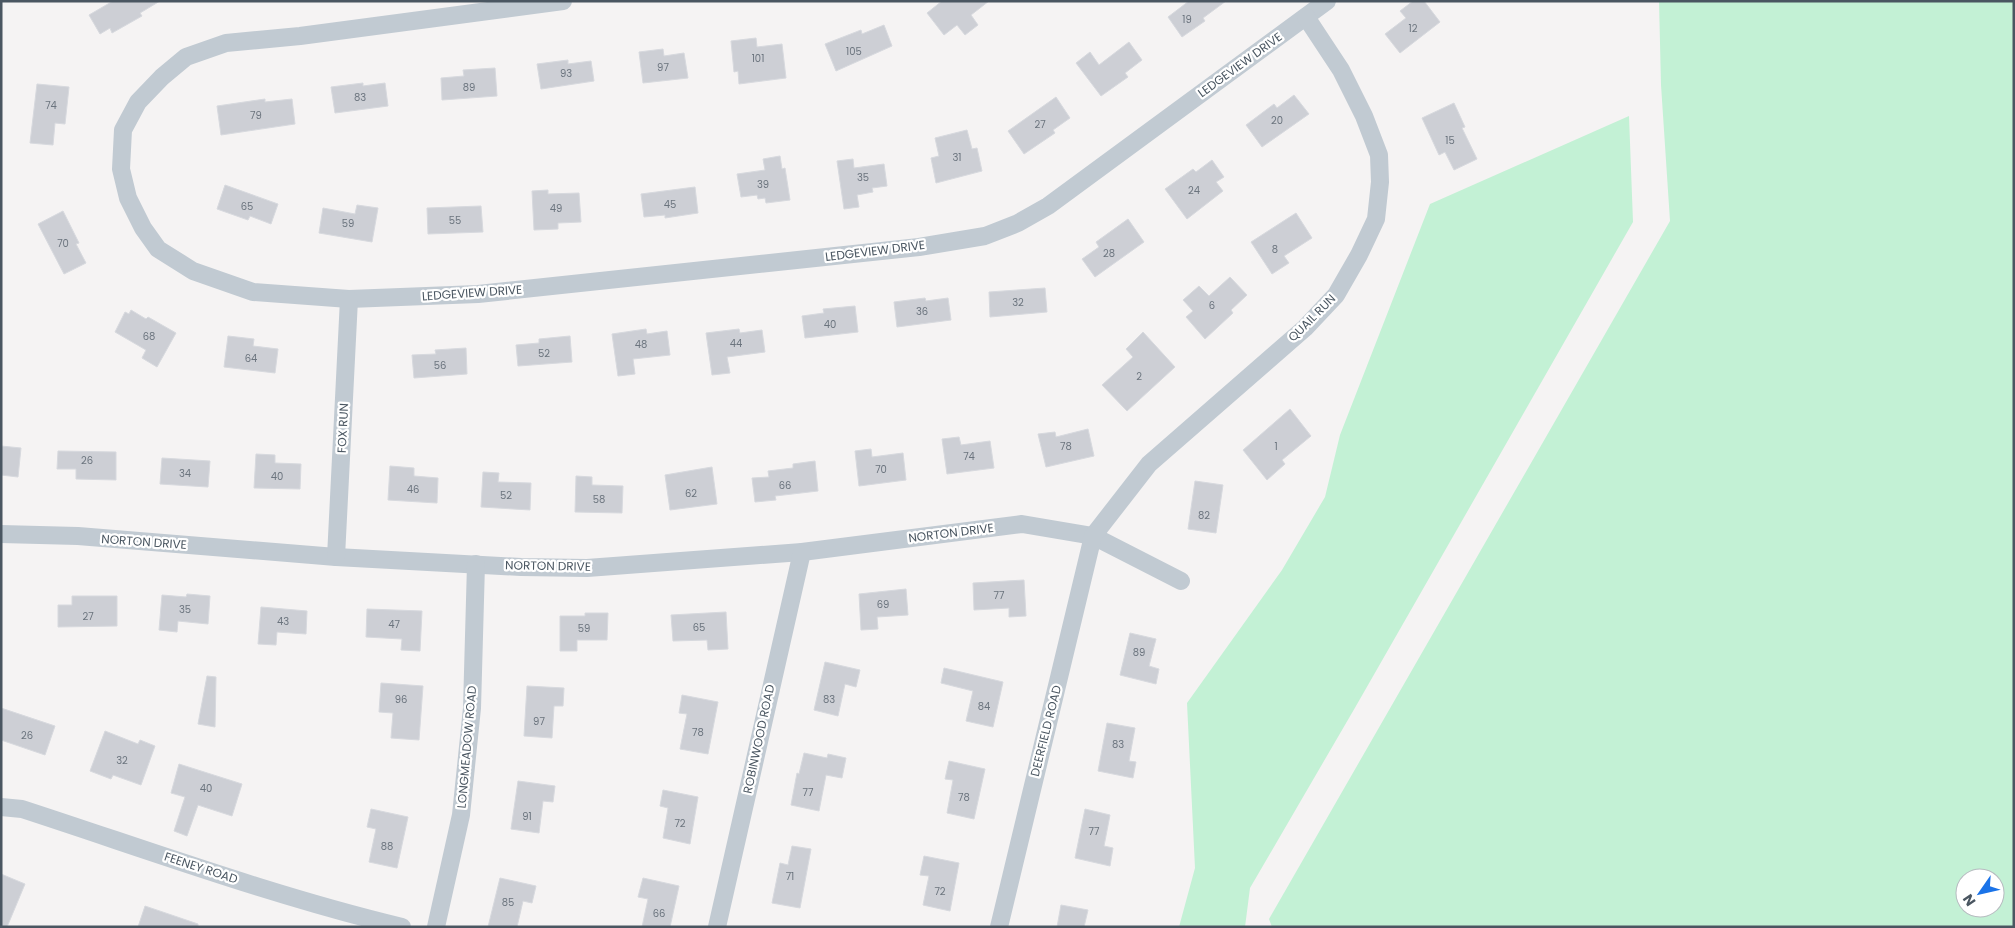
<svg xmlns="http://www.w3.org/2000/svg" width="2015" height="928" viewBox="0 0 2015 928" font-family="Poppins,sans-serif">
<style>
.green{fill:#c3f1d5;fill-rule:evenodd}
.building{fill:#cdcfd5;stroke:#d7d9de}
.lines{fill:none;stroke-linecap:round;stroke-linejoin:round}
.minor{stroke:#c1cad2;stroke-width:18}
.labels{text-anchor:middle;stroke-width:4.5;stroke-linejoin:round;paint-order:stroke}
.number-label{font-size:10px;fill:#6b747e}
.street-label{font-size:12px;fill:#4a5661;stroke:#fff}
</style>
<rect width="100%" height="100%" fill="#f5f3f3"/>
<!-- green -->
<g class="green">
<path d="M1659,1H2014V927H1272L1269,919L1670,221L1661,85ZM1965,878H1995V908H1965Z"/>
<path d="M1629,116L1633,222L1356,706L1250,888L1245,927H1179L1195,868L1187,703L1282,570L1325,497L1340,435L1430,204Z"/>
</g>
<!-- building -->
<g class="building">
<path d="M113,1H160L140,13L142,16L112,33L110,28L100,34L89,15Z"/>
<path d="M942,1H989L971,15L978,25L965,35L957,25L944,35L927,13Z"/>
<path d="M1189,1H1226L1203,18L1205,21L1182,37L1168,17Z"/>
<path d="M1413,1H1424L1440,22L1400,53L1385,34L1406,18L1400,11Z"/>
<path d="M884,25L892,46L836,71L825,44L861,30L862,34Z"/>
<path d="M756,38L757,47L782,44L786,78L739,84L738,71L734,72L731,41Z"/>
<path d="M1129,42L1142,60L1125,73L1128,77L1101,96L1076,63L1090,52L1099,65Z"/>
<path d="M663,49L664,56L684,53L688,78L643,83L639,52Z"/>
<path d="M568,60V64L591,61L594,81L541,89L537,64Z"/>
<path d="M495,68L497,96L442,100L441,78L464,76L463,70Z"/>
<path d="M363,83V86L385,83L388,106L335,113L331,87Z"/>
<path d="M37,84L69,87L65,124L55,123L53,145L30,143Z"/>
<path d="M1294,95L1309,114L1262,147L1246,125L1274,104L1277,108Z"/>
<path d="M1056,97L1070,118L1053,130L1055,133L1024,154L1008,131Z"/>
<path d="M265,99V102L292,99L295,124L221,135L217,106Z"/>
<path d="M1454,103L1465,127L1462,128L1477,159L1454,170L1445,152L1439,155L1422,118Z"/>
<path d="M967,130L972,149L977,148L982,171L936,183L931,158L939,156L935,138Z"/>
<path d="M780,156L782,169L785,168L790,200L766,203L765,198L758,199L757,195L741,197L737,174L765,170L763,159Z"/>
<path d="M853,159L854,168L884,164L887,186L872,188L873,192L857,195L859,207L844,209L837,161Z"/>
<path d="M1212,160L1224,177L1216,182L1223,191L1187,219L1165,189L1193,169L1196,172Z"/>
<path d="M225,185L278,204L271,224L250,216L248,220L217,209Z"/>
<path d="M695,187L698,213L665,218V215L644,217L641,194Z"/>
<path d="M548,190V194L579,193L581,222L558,223V229L534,230L532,191Z"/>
<path d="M357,205L378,208L372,242L319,233L323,208L355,214Z"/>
<path d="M481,206L483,232L428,234L427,208Z"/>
<path d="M63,211L79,243L76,244L86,263L64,274L38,224Z"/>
<path d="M1296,213L1312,238L1284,256L1289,263L1272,274L1251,242Z"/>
<path d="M1128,219L1144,242L1095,277L1082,259L1099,247L1096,242Z"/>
<path d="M1230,277L1247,295L1231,310L1233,313L1205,339L1186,317L1193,311L1183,300L1199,286L1209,296Z"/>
<path d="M1045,288L1047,312L990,317L989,292Z"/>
<path d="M925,298L926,301L948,298L951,320L897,327L894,302Z"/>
<path d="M855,306L858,332L805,338L802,316L824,313L823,309Z"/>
<path d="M131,310L146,319L148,317L176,333L157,367L142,358L146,350L115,332L125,312L129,314Z"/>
<path d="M646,329L647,334L667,331L670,355L633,359L635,374L618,376L612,334Z"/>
<path d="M739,329L740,333L762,330L765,352L727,357L730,373L712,375L706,333Z"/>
<path d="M1143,332L1175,367L1127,411L1102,385L1133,357L1126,349Z"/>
<path d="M228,336L254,339L253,346L278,349L275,373L224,367Z"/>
<path d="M570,336L572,362L518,366L516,345L539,343V339Z"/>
<path d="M466,348L467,374L414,378L412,355L436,354L435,350Z"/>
<path d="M1290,409L1311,436L1282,460L1285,464L1267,480L1243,450Z"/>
<path d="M1088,429L1094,456L1046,467L1038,434L1055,432L1056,437Z"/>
<path d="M959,437L961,445L990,441L994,468L947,474L942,439Z"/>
<path d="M1,446L21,448L18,477L1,475Z"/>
<path d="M871,449L872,457L903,453L906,480L859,486L855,451Z"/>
<path d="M58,451L116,452V480L76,479V469H57Z"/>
<path d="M256,454L275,455V463L301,464L300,489L254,488Z"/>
<path d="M162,458L210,461L208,487L160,484Z"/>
<path d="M815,461L818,491L775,496L776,500L755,502L752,478L769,477L768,471L793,468V464Z"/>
<path d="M390,466L414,468V476L438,478L437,503L388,500Z"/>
<path d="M712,467L717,504L670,510L665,475Z"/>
<path d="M483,472L499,473L498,482L531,483L530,510L481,507Z"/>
<path d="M576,476L592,477V485L623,486L622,513L575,512Z"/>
<path d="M1195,481L1223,485L1216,533L1188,529Z"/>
<path d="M1024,580L1026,616L1009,617V608L974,610L973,583Z"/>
<path d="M906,589L908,615L877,617L878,629L861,630L859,594Z"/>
<path d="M187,594L210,596L208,624L178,621L177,632L159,630L162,595L186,597Z"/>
<path d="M72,596H117V626L58,627V605H72Z"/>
<path d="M261,607L307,611L306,634L277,632L276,645L258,644Z"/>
<path d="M367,609L422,611L420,651L401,650L402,639L366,637Z"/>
<path d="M726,612L728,649L708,650L707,640L673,641L671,615Z"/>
<path d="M585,613H608L607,640H577V651H560V616H585Z"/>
<path d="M1130,633L1156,639L1149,666L1159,669L1156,684L1120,675Z"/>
<path d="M825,662L860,670L856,687L845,684L838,716L814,710Z"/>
<path d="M944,668L1003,682L993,727L966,721L973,691L941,683Z"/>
<path d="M207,676L216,677L215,727L198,724Z"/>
<path d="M381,683L423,686L419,740L391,738L393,713L379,712Z"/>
<path d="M527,686L564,688L563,706H554L552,738L524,736Z"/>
<path d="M682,695L718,702L708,754L680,749L687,714L679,713Z"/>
<path d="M1,708L55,726L45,755L1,740Z"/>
<path d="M1107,723L1135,728L1129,761L1136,762L1133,778L1098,771Z"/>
<path d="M105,731L138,744L140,740L155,746L141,785L113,775L111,779L90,771Z"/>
<path d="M804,753L827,758L828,754L846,758L842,778L826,775L819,811L791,805L797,773L799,774Z"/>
<path d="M949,761L985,769L974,819L947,813L953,780L945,779Z"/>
<path d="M179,764L242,784L232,816L198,805L187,836L174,831L185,797L171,793Z"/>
<path d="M518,781L555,786L553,802L543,801L539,833L511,829Z"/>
<path d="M663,790L698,797L690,844L663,838L668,808L660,806Z"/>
<path d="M371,809L408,817L397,868L369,862L376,829L367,827Z"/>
<path d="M1085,809L1110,815L1104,846L1113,848L1110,866L1075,858Z"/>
<path d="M792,846L811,849L800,908L772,903L780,863L788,865Z"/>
<path d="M924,856L959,863L950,911L923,905L929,876L920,875Z"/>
<path d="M1,874L25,884L7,927H1Z"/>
<path d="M500,878L536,886L532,903L523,901L517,927H488Z"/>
<path d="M643,878L679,886L670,927H642L648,899L638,897Z"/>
<path d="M1061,905L1088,910L1084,927H1057Z"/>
<path d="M145,906L198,924V927H138Z"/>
</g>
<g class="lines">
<!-- minor -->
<g class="minor">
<path d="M563,1L300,36L226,43L186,57L162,77L138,102L123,130L121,169L128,198L143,228L158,249L193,271L253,292L349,299L478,294L919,247L985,236L1018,223L1048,206L1327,1"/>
<path d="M1,534L78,536L336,557L521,567L587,568L802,552L1022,524L1093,536L1181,581"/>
<path d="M336,557L349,299"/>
<path d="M1,807L22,809C148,850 273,896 402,927"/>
<path d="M436,927L461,815L472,708L476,564"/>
<path d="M717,927L802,552"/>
<path d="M999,927L1093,536L1149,464L1305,328L1336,295L1359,255L1376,219L1380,182L1379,155L1364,116L1341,70L1306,17"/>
</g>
</g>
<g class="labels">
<!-- number labels -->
<g class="number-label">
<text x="1187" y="23">19</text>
<text x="1413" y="32">12</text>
<text x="854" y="55">105</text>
<text x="758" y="62">101</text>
<text x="663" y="71">97</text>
<text x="566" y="77">93</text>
<text x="469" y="91">89</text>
<text x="360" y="101">83</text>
<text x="51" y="109">74</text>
<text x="256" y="119">79</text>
<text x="1277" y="124">20</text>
<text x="1040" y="128">27</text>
<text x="1450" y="144">15</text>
<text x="957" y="161">31</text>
<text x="863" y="181">35</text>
<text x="763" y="188">39</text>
<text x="1194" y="194">24</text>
<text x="670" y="208">45</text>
<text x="247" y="210">65</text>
<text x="556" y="212">49</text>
<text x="455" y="224">55</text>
<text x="348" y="227">59</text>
<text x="63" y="247">70</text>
<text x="1275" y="253">8</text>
<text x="1109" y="257">28</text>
<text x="1018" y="306">32</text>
<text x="1212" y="309">6</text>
<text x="922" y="315">36</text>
<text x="830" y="328">40</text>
<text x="149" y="340">68</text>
<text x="736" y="347">44</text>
<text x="641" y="348">48</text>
<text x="544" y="357">52</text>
<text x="251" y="362">64</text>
<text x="440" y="369">56</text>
<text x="1139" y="380">2</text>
<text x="1066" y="450">78</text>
<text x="1276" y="450">1</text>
<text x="969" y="460">74</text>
<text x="87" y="464">26</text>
<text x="881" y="473">70</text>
<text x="185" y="477">34</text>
<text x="277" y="480">40</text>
<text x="785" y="489">66</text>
<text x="413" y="493">46</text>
<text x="691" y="497">62</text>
<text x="506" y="499">52</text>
<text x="599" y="503">58</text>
<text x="1204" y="519">82</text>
<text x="999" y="599">77</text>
<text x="883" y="608">69</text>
<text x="185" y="613">35</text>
<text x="88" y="620">27</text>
<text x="283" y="625">43</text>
<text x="394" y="628">47</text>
<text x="699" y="631">65</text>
<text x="584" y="632">59</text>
<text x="1139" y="656">89</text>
<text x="401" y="703">96</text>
<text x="829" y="703">83</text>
<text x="984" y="710">84</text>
<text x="539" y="725">97</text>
<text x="698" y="736">78</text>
<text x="27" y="739">26</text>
<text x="1118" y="748">83</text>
<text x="122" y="764">32</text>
<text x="206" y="792">40</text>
<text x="808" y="796">77</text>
<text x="964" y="801">78</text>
<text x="527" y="820">91</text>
<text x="680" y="827">72</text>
<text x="1094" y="835">77</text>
<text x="387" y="850">88</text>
<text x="790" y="880">71</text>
<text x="940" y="895">72</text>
<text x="508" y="906">85</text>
<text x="659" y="917">66</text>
</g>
<!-- street labels -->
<g class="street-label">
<text transform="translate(1240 65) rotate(-36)" y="4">LEDGEVIEW DRIVE</text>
<text transform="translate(875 251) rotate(-7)" y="4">LEDGEVIEW DRIVE</text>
<text transform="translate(472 293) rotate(-4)" y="4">LEDGEVIEW DRIVE</text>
<text transform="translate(1312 318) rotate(-45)" y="4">QUAIL RUN</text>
<text transform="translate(343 428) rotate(-87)" y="4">FOX RUN</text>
<text transform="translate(951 533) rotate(-7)" y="4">NORTON DRIVE</text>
<text transform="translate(144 542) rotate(4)" y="4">NORTON DRIVE</text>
<text transform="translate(548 566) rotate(1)" y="4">NORTON DRIVE</text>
<text transform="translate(1046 731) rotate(-76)" y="4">DEERFIELD ROAD</text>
<text transform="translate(759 739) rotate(-78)" y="4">ROBINWOOD ROAD</text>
<text transform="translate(467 747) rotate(-85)" y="4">LONGMEADOW ROAD</text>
<text transform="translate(201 868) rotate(18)" y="4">FEENEY ROAD</text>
</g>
</g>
<!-- border -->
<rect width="2015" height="928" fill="none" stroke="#4a5661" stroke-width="5"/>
<!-- north arrow -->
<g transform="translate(1980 893) rotate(236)"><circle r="24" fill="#ffffff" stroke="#b7bbc0"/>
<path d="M0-4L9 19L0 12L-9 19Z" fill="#1a73e8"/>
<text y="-8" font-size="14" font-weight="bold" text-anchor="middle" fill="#4a5661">N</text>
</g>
</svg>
